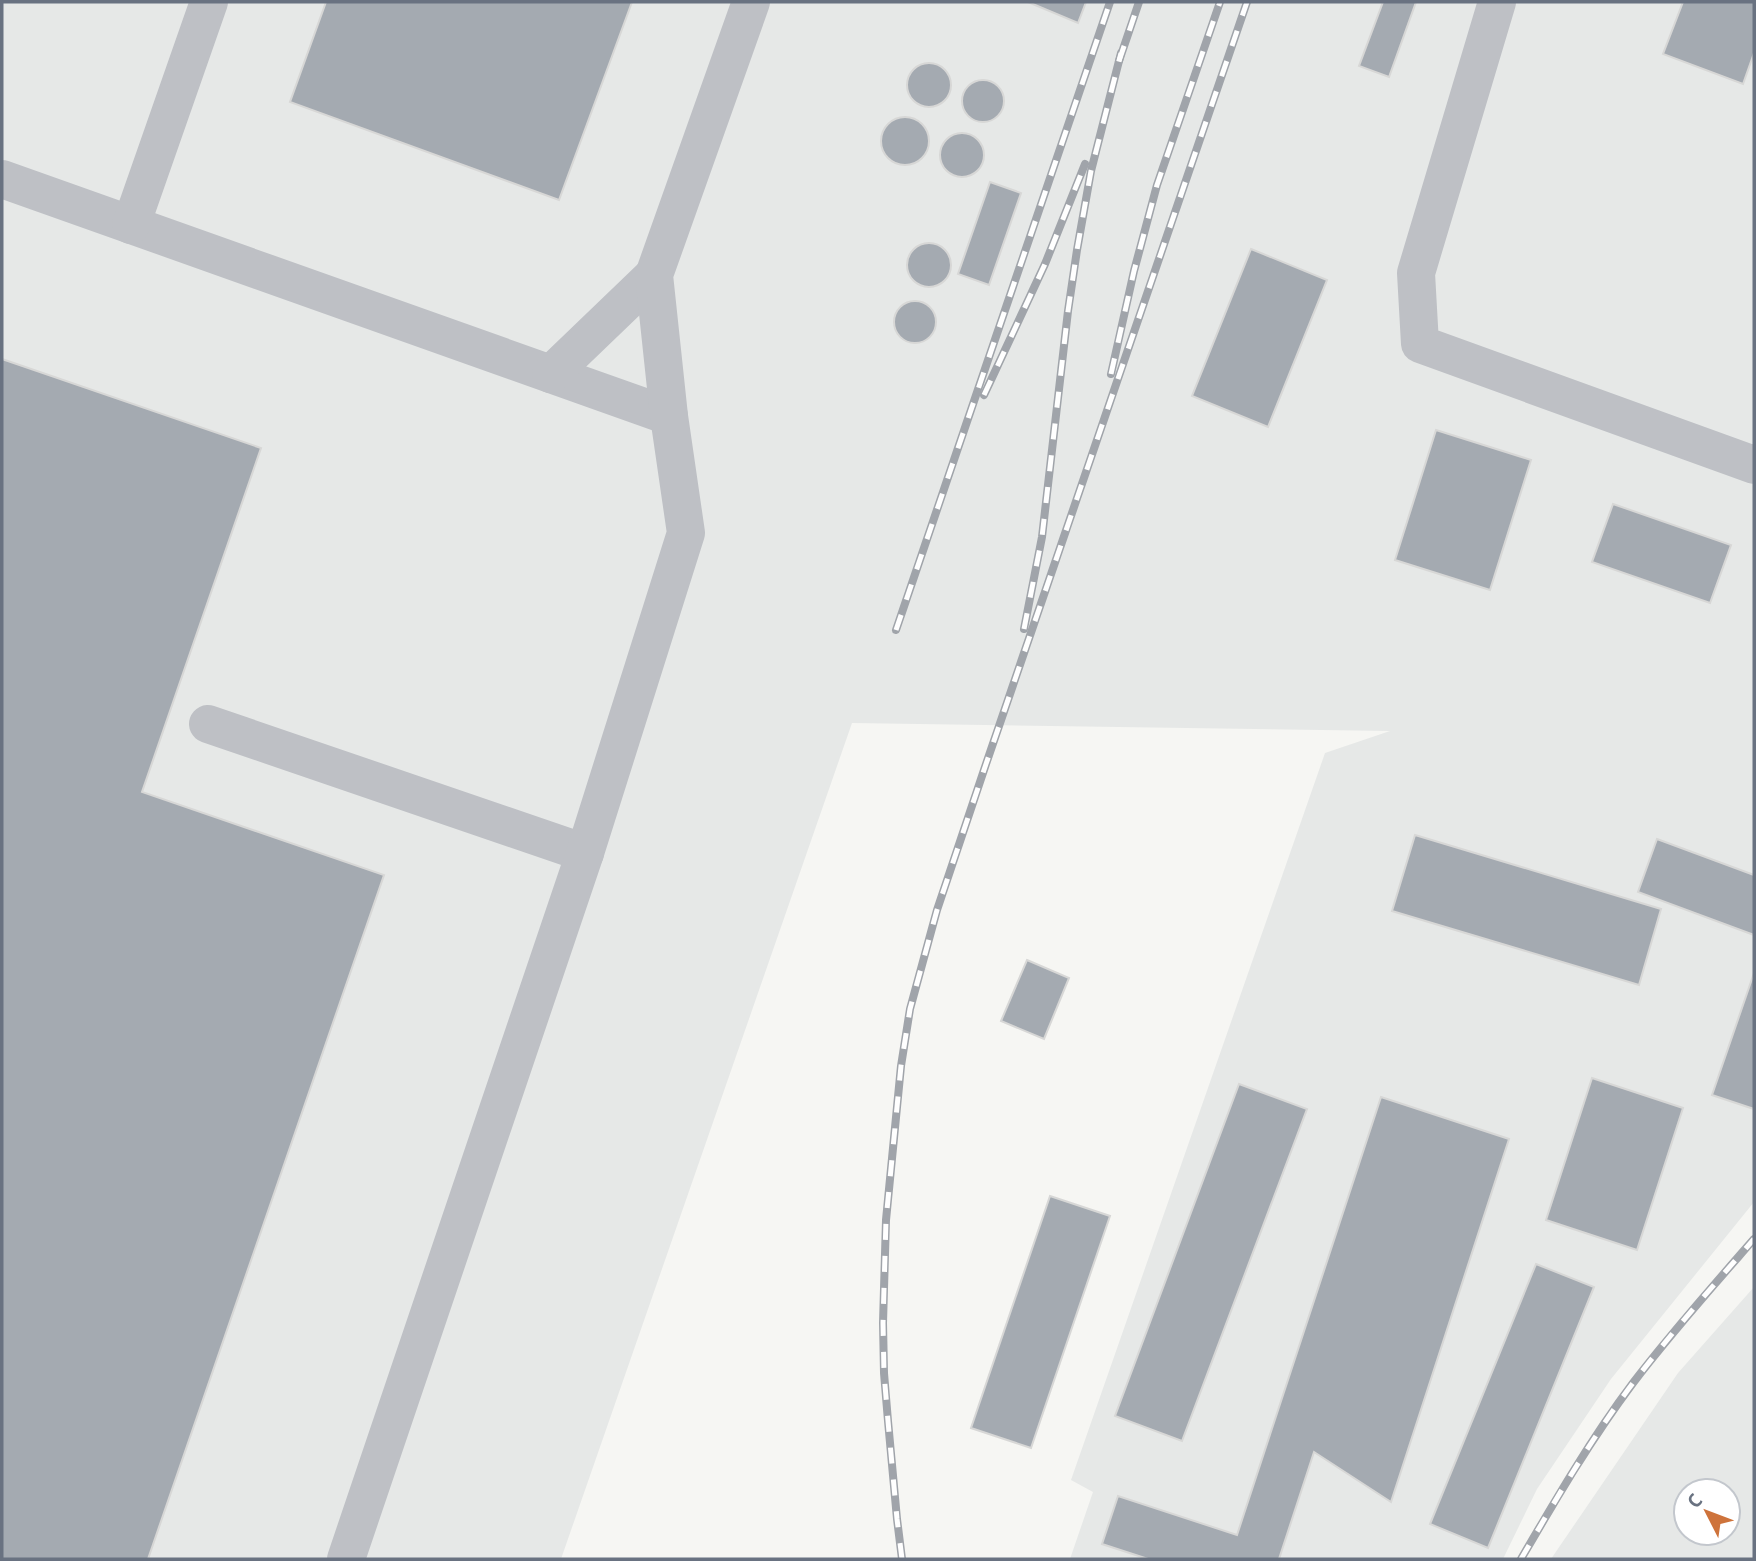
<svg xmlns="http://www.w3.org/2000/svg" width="1756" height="1561" viewBox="0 0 1756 1561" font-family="'PT Sans',sans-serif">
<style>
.built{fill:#e6e8e7;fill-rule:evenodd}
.building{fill:#a4aab1;stroke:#d7d7d6;stroke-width:2}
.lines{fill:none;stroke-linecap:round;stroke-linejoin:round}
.minor{stroke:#bec0c5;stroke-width:38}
.rail-casing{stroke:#a0a4aa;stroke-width:8}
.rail{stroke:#fff;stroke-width:5;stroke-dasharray:16;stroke-linecap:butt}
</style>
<rect width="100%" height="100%" fill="#f6f6f3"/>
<!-- built -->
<g class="built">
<path d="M2,2H1754V1202L1611,1379L1537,1489L1503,1559H1070L1093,1492L1071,1480L1325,753L1390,731L852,723L561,1559H2Z"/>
<path d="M1754,1287V1559H1551L1678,1373ZM1686,1491H1728V1533H1686Z"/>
</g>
<!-- building -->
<g class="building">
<path d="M326,2H632L559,200L290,102Z"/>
<path d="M1028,2H1086L1078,23Z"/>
<path d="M1383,2H1416L1389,77L1359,66Z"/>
<path d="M1683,2H1754V53L1743,84L1663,54Z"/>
<circle cx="929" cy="85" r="22"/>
<circle cx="983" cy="101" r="21"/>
<circle cx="905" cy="141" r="24"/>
<circle cx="962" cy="155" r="22"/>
<path d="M990,182L1021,193L989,285L958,274Z"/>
<circle cx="929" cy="265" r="22"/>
<path d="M1251,249L1327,280L1268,427L1192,396Z"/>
<circle cx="915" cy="322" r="21"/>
<path d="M2,359L261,448L142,792L384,875L148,1559H2Z"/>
<path d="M1436,430L1531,460L1490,590L1395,560Z"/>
<path d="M1613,504L1731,545L1710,603L1592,562Z"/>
<path d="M1415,835L1661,909L1639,985L1392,911Z"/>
<path d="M1657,839L1754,875V935L1638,892Z"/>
<path d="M1027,960L1069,978L1044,1039L1001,1021Z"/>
<path d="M1754,973V1109L1712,1095Z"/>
<path d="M1592,1078L1683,1108L1637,1250L1546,1220Z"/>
<path d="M1239,1084L1307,1109L1182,1441L1115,1416Z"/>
<path d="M1381,1097L1509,1139L1391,1502L1314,1452L1279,1559H1148L1102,1544L1118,1496L1237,1535Z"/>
<path d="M1050,1196L1110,1216L1031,1448L971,1428Z"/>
<path d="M1536,1264L1594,1287L1488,1548L1430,1524Z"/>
</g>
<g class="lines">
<!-- minor -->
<g class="minor">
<path d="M1497,2L1416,273L1420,344L1754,465V463"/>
<path d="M2,179L669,416"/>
<path d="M131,225L209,2"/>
<path d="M551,374L654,275"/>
<path d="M208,724L585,853"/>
<path d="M346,1559L585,853L686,533L669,416L654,275L751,2"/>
</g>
<defs>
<g id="rail">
<path d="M1119,61L1139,2"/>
<path d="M1111,374L1134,271L1157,185L1220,2"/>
<path d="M984,395L1045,264L1085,164"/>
<path d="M1024,629L1042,537L1068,311L1077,250L1091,171L1121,53"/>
<path d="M896,630L1110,2"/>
<path d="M902,1559L897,1519L888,1421L884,1373L883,1323L886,1220L901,1066L910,1009L937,910L986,764L1247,2"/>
<path d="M1521,1559C1556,1499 1591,1439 1633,1383C1671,1333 1713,1286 1754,1239"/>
</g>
</defs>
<!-- rail casing -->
<use href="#rail" class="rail-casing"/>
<!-- rail -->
<use href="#rail" class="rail"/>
</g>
<!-- border -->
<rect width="1756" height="1561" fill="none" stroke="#697281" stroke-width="7"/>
<!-- north arrow -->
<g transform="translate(1707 1512) rotate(312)"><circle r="33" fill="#ffffff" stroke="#c3c7cd" stroke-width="2"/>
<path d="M0-5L12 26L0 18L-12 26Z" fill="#ce733b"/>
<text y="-10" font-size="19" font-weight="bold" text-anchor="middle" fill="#697281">С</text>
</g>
</svg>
